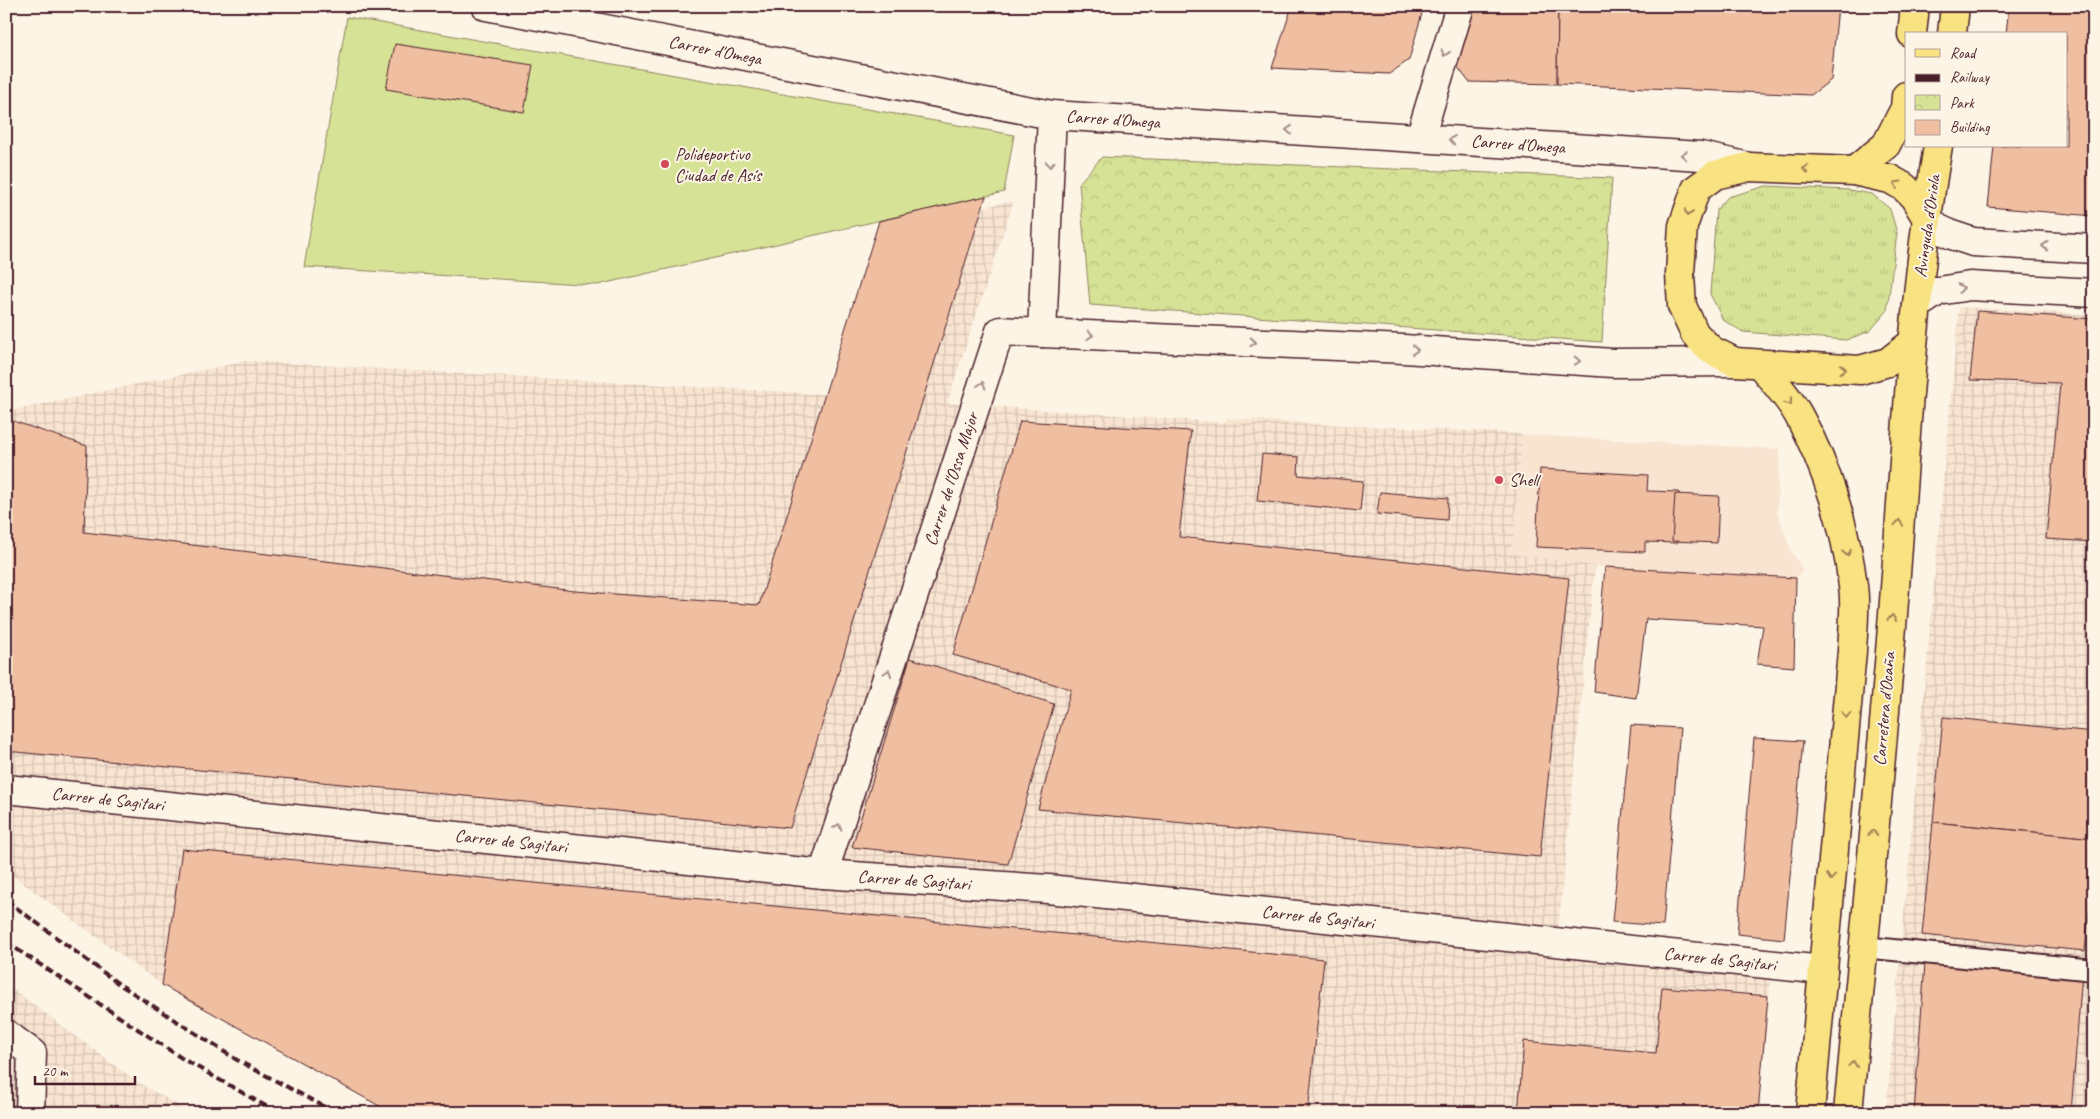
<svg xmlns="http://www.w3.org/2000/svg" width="2100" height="1119" viewBox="0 0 2100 1119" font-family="Caveat,sans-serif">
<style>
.built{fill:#f8e4d1}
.industrial{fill:url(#industrial-grid)}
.grass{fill:url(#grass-tufts);stroke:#908160}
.park{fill:url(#park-crowns);stroke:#908160}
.pitch{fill:#d6e396;stroke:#908160}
.building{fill:#f0bea1;stroke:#4a1f2b}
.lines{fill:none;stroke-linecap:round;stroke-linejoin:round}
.lane-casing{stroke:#4a1f2b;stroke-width:24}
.street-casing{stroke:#4a1f2b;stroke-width:31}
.secondary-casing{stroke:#4a1f2b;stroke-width:31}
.primary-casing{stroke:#4a1f2b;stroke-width:31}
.lane{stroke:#fcf5e5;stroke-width:20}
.street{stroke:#fcf5e5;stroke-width:28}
.secondary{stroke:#fcf5e5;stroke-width:28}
.primary{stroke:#f8e281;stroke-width:28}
.rail{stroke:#4a1f2b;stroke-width:4;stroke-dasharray:8 4;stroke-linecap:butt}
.oneway{stroke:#a38a88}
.oneway2{stroke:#a18056}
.poi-dot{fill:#d1495b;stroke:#fcf5e5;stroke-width:2}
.labels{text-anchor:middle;stroke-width:4;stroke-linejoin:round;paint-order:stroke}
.street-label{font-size:18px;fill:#4a1f2b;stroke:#fcf5e5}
.poi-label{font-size:18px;fill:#4a1f2b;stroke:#fcf5e5;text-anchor:start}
</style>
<defs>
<pattern id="industrial-grid" width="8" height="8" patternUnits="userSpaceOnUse" patternTransform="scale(1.25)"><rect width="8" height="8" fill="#f8e4d1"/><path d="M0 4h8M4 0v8" fill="none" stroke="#d6c3b4"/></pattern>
<pattern id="grass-tufts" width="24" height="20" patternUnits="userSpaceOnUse" patternTransform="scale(1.25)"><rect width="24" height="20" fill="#d6e396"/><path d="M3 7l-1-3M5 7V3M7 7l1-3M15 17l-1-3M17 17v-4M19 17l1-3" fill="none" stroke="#b9c281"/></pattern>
<pattern id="park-crowns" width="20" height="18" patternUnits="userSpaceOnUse" patternTransform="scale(1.25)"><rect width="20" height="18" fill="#d6e396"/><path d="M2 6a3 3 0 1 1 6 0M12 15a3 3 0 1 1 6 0" fill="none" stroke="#b9c281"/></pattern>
</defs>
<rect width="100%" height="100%" fill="#fcf5e5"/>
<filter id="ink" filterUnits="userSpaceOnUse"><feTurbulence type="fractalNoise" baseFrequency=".02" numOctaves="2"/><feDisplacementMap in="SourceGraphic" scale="10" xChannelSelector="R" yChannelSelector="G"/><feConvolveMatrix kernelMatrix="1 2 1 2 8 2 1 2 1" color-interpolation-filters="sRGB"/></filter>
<g filter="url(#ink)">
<!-- built -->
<path class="built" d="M1226,418L1780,449L1777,511L1791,551L1803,570L1796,578L1605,567L1217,527Z"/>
<!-- industrial -->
<g class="industrial">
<path d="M1014,201L947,403L1214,422L1394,427L1522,434L1512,554L1595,566L1557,942L1772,965L1758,1113H392L162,985L6,871V412L246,361L840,395L899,224Z"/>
<path d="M1959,307L2094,315V1113H1886Z"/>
<path d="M6,984L136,1081L192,1113H6Z"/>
</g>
<!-- grass -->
<path class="grass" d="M1766,186L1849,190L1872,194L1890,209L1897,233L1887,311L1870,331L1846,340L1743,332L1723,320L1710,294L1716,210L1728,197Z"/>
<!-- park -->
<path class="park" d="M1102,157L1612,178L1602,342L1090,305L1079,183Z"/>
<!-- pitch -->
<path class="pitch" d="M347,17L1014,135L1004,192L597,285L304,267Z"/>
<!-- building -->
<g class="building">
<path d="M1292,6H1424L1409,60L1389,74L1272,68Z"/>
<path d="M1470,6H1558L1557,84L1469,82L1453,61Z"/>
<path d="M1558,6H1838L1831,80L1811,95L1557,84Z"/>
<path d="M2009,6H2094V216L1988,207L1994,146H2066V34H2006Z"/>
<path d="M395,44L533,65L524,112L386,89Z"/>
<path d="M986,196L790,828L6,751V432L10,420L87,446L84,532L575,591L759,605L879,221Z"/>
<path d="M1977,311L2094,319V542L2046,539L2060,383L1970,380Z"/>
<path d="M1020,421L1191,431L1179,537L1569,578L1540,857L1038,809L1071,689L953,655Z"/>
<path d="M1262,454L1299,457L1298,475L1363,481L1360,511L1257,501Z"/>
<path d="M1540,469L1648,475L1647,491L1679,492L1677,543L1645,542V552L1536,547Z"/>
<path d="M1380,492L1448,498L1447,520L1377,514Z"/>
<path d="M1675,494L1719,496L1717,543L1672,541Z"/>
<path d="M1605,567L1796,578L1794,667L1757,664L1763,626L1646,619L1636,698L1594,692Z"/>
<path d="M910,658L1054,704L1008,864L852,847Z"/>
<path d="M1943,717L2094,732V838L1933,822Z"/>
<path d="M1631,725L1680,728L1663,926L1612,922Z"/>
<path d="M1754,738L1803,741L1784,939L1737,934Z"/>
<path d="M1933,822L2094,838V863L2085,951L1922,935Z"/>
<path d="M182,849L1324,959L1308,1113H392L162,985Z"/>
<path d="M1925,963L2082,974L2071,1113H1914Z"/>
<path d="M1662,987L1768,996L1758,1113H1518L1524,1041L1656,1053Z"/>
</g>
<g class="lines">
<defs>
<path id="lane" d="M1863,947L2094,970"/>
<g id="street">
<path d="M1420,138L1460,6"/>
<path d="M6,789L823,874L1048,889L1823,970"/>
<path d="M823,874L1000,331L1042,333"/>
<path d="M6,1034L32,1053L30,1113"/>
</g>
<g id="secondary">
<path d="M486,6L1052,115L1701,156L1749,167"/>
<path d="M1052,115L1042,333L1404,349L1613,363L1735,362"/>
<path d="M1926,217L1937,228L1952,235L1973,242L2094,249"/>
<path d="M1917,305L1938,291L1970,286L2094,293"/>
</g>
<g id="primary">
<path d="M1912,34L1915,6"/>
<path d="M1952,34L1955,6"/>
<path d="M1854,171L1886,145L1905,108L1906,96"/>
<path d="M1912,343L1888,362L1860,370L1735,362L1711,350L1695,334L1682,306L1680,274L1683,226L1696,189L1715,175L1749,167L1854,171L1890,179L1904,187L1914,197L1926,217"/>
<path d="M1760,364C1772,380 1789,397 1799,416C1827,467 1846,528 1853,586C1856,607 1853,630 1852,651L1810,1113"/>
<path d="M1848,1113C1864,938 1882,763 1895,588C1906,440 1913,292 1938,146"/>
</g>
</defs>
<!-- lane casing -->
<use href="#lane" class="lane-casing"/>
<!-- street casing -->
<use href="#street" class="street-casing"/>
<!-- secondary casing -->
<use href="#secondary" class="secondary-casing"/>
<!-- primary casing -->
<use href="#primary" class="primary-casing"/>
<!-- lane -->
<use href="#lane" class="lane"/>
<!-- street -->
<use href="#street" class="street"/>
<!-- secondary -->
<use href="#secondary" class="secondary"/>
<!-- primary -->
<use href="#primary" class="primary"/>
<!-- rail -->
<g class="rail">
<path d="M6,900L119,984L237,1060L336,1113"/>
<path d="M6,942L183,1059L278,1113"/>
</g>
</g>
<!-- one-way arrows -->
<defs><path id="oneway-chevron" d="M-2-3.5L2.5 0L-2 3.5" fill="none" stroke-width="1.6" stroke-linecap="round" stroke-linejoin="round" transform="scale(1.25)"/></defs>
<g class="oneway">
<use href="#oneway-chevron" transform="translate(1445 53) rotate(107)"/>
<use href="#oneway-chevron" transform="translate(1289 130) rotate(-176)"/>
<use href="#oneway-chevron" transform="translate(1452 140) rotate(-176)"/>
<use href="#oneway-chevron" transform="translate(1684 155) rotate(-176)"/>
<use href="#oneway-chevron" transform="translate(1050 164) rotate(93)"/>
<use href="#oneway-chevron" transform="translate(2045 246) rotate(-177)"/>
<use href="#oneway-chevron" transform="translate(1961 288) rotate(-9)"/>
<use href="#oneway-chevron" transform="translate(1090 335) rotate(3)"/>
<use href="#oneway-chevron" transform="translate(1253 342) rotate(3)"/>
<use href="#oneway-chevron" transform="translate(1415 350) rotate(4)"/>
<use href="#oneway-chevron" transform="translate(1577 361) rotate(4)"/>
<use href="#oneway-chevron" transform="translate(982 385) rotate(-72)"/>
<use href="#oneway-chevron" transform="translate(888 673) rotate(-72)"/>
<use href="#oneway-chevron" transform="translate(838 827) rotate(-72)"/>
</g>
<g class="oneway2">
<use href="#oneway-chevron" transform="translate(1806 169) rotate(-178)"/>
<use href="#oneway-chevron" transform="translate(1897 184) rotate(-150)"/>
<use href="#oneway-chevron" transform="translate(1688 213) rotate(110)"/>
<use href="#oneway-chevron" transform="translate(1843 369) rotate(3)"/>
<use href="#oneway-chevron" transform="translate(1789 402) rotate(52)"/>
<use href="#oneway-chevron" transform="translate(1899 523) rotate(-86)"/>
<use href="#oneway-chevron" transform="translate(1847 553) rotate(79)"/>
<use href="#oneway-chevron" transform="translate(1892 618) rotate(-85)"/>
<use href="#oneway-chevron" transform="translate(1846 715) rotate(95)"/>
<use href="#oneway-chevron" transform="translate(1873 833) rotate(-85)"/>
<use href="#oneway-chevron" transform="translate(1831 877) rotate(95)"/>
<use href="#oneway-chevron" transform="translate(1853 1064) rotate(-85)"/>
</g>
</g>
<!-- markers -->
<g class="poi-dot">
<circle cx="665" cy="164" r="5"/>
<circle cx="1499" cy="480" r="5"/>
</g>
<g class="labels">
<!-- street labels -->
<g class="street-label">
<text transform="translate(715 50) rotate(11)" y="6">Carrer d'Omega</text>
<text transform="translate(1113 119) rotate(4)" y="6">Carrer d'Omega</text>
<text transform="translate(1518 144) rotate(4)" y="6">Carrer d'Omega</text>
<text transform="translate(1927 226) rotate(-82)" y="6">Avinguda d'Oriola</text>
<text transform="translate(951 479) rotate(-72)" y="6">Carrer de l'Ossa Major</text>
<text transform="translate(1884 709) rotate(-85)" y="6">Carretera d'Ocaña</text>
<text transform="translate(108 799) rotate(6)" y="6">Carrer de Sagitari</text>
<text transform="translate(511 841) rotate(6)" y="6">Carrer de Sagitari</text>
<text transform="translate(914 880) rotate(4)" y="6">Carrer de Sagitari</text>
<text transform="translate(1318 917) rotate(6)" y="6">Carrer de Sagitari</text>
<text transform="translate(1720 959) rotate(6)" y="6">Carrer de Sagitari</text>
</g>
<!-- poi labels -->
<g class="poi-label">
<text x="675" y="160">Polideportivo<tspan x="675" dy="21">Ciudad de Asís</tspan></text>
<text x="1509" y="486">Shell</text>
</g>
</g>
<!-- margin -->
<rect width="2100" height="1119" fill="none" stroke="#fcf5e5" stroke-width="25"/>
<rect x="12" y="12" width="2075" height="1094" fill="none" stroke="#4a1f2b" stroke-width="2" filter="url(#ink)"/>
<!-- legend -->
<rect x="1905" y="32" width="162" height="115" fill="#fcf5e5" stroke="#b59f9b"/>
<rect x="1915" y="49" width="25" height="8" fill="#f8e281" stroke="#b59f9b"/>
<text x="1950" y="58" font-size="15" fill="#4a1f2b">Road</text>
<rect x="1915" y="74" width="25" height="8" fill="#4a1f2b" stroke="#b59f9b"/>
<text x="1950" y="82" font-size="15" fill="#4a1f2b">Railway</text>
<rect x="1915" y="95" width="25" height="15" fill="url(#park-crowns)" stroke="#b59f9b"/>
<text x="1950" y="108" font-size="15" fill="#4a1f2b">Park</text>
<rect x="1915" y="120" width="25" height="15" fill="#f0bea1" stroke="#b59f9b"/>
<text x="1950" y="132" font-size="15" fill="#4a1f2b">Building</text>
<!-- scale -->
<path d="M35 1076v8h100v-8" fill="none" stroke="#4a1f2b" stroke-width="2.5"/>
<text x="42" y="1076" font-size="15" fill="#4a1f2b" stroke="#fcf5e5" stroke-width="4" paint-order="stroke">20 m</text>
</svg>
